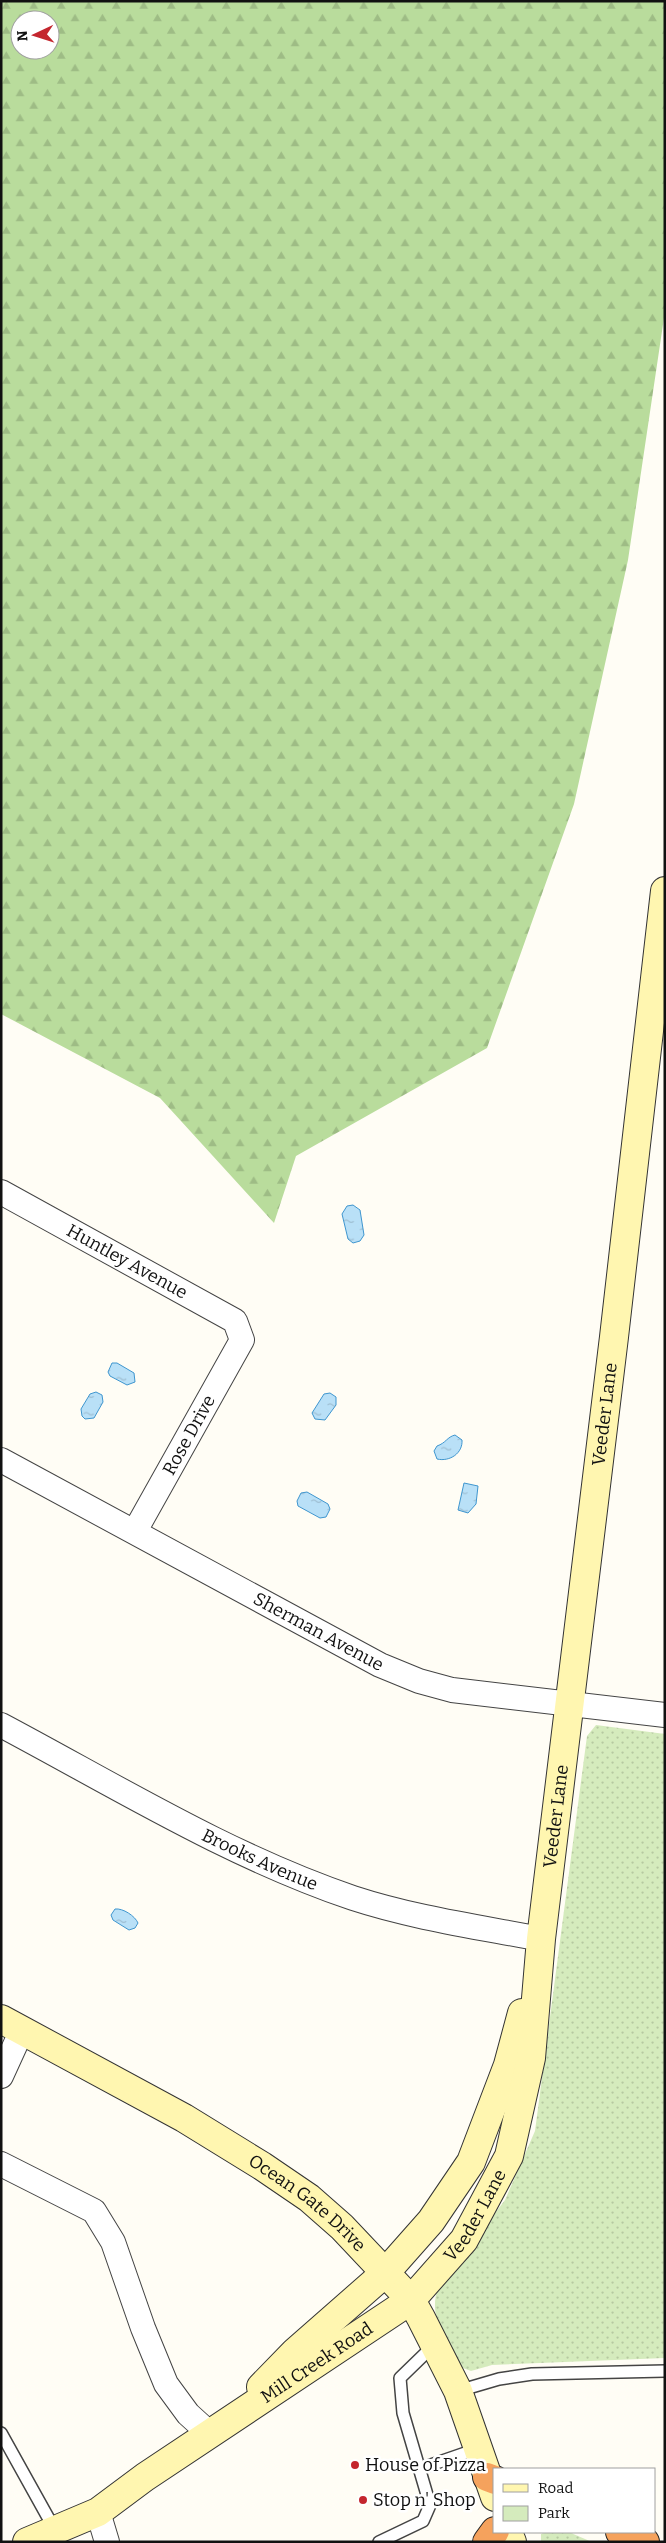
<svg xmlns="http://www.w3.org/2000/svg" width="666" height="2543" viewBox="0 0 666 2543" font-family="Bitter,serif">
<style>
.green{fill:url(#green-dots)}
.forest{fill:url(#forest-firs);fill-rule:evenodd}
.water{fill:url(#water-ripples);stroke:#3f96cf}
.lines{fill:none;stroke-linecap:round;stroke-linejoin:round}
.lane-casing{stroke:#444;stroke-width:14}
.street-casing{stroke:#444;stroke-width:26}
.secondary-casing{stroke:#333;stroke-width:30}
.highway-casing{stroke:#222;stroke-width:30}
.lane{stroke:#fff;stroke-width:11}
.street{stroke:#fff;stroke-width:24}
.secondary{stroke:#fff6b0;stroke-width:28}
.highway{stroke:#f5a25d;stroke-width:28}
.poi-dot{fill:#c4262e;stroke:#fff;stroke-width:2}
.labels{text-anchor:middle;stroke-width:5;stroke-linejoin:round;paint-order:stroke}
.street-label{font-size:18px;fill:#111;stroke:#fff}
.poi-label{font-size:18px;fill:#111;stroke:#fff;text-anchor:start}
</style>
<defs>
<pattern id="green-dots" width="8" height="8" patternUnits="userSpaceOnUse" patternTransform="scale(1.25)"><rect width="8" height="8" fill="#d5ebbd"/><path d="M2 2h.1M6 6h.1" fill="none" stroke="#b6c8a1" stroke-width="1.8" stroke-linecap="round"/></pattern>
<pattern id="forest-firs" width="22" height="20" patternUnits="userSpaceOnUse" patternTransform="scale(1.25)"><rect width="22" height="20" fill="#b9dc9c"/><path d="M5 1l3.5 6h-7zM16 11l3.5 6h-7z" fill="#9ebc85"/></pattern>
<pattern id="water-ripples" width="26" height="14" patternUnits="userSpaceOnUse" patternTransform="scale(1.25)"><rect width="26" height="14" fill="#b9e0f7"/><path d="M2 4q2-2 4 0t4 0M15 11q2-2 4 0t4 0" fill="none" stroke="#9ebfd3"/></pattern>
</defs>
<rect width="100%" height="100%" fill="#fffdf5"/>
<!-- green -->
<g class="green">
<path d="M596,1725L665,1734V2358L492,2365L471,2371L463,2368C448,2341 427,2319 438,2288L505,2200L535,2131L587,1736Z"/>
<path d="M548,2532L571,2533L592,2542H541V2534Z"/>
</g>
<!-- forest -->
<path class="forest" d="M1,1H665V311L628,560L574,804L487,1048L296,1156L274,1223L160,1098L1,1014ZM20,20H50V50H20Z"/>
<!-- water -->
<g class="water">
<path d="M353,1205L360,1210L364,1235L360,1241L353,1243L348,1239L342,1214L347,1206Z"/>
<path d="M112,1363H117L134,1373L135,1382L127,1385L110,1376L108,1372Z"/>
<path d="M96,1392L102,1395L103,1402L94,1418L85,1419L82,1416L81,1409L90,1394Z"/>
<path d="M330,1393L336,1397V1405L325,1420L315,1419L312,1413L324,1394Z"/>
<path d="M455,1435L462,1440C463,1453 450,1462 437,1459L434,1451L437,1446C446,1443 447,1437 455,1435Z"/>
<path d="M464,1483L478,1486L476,1504L468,1513L458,1510Z"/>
<path d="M307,1492L328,1504L330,1509L326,1517L320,1518L298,1506L297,1501L301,1493Z"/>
<path d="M115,1909C123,1908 135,1916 138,1923L135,1928L129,1930L113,1920L111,1915Z"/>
</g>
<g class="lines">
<defs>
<g id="lane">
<path d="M458,2391L499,2379L532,2374L665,2371"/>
<path d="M1,2433L55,2530"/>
<path d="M419,2469L477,2449"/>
<path d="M379,2542L423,2521L430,2505L403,2413L400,2378L434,2345"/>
</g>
<g id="street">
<path id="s1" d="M1,1192L235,1321L242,1340L135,1531"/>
<path id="s2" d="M1,1460L380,1665L419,1681L452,1690L665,1715"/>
<path id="s3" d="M1,1725C116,1786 229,1856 353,1898C414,1918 479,1927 541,1939"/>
<path d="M1,2076L22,2030"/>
<path d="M1,2164L94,2211L113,2242L143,2328L166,2384L188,2414L210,2434"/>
<path d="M98,2512L107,2542"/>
</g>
<g id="secondary">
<path id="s4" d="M1,2019L184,2118L262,2166L309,2198L342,2227L411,2300L421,2318L458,2391L495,2497"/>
<path d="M261,2387L295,2352L385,2273L431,2221L471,2162L508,2065L522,2013"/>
<path d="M508,2532L512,2542"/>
<path id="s5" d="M27,2542L98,2512L145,2477L411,2300L464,2240L509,2156L531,2058L541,1939L614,1337L665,891"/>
</g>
<g id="highway">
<path d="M487,2477L495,2480"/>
<path d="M620,2532L645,2542"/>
<path d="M487,2542L495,2531"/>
</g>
</defs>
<!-- lane casing -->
<use href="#lane" class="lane-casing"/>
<!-- street casing -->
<use href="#street" class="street-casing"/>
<!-- secondary casing -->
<use href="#secondary" class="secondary-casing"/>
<!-- highway casing -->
<use href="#highway" class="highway-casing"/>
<!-- lane -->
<use href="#lane" class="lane"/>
<!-- street -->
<use href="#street" class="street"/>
<!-- secondary -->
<use href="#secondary" class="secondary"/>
<!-- highway -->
<use href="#highway" class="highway"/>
</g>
<!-- markers -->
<g class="poi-dot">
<circle cx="355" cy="2465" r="5"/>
<circle cx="363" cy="2500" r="5"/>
</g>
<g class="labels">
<!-- street labels -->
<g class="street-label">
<text dy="6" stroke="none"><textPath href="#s1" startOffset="144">Huntley Avenue</textPath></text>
<text dy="6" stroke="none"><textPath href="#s5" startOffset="1379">Veeder Lane</textPath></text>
<text transform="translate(189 1435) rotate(-61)" y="6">Rose Drive</text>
<text dy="6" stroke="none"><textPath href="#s2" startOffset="361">Sherman Avenue</textPath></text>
<text dy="6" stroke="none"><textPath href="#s5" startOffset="974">Veeder Lane</textPath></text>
<text dy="6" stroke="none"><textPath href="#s3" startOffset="292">Brooks Avenue</textPath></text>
<text dy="6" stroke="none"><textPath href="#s4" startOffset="358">Ocean Gate Drive</textPath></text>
<text dy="6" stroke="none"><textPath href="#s5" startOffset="562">Veeder Lane</textPath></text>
<text dy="6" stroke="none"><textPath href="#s5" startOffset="342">Mill Creek Road</textPath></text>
</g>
<!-- poi labels -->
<g class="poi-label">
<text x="365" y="2471">House of Pizza</text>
<text x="373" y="2506">Stop n' Shop</text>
</g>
</g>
<!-- border -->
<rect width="666" height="2543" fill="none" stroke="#111111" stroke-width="5"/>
<!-- legend -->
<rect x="493" y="2468" width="162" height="65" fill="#ffffff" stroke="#a0a0a0"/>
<rect x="503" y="2484" width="25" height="8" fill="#fff6b0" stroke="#a0a0a0"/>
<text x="538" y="2493" font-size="15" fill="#111111">Road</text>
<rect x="503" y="2506" width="25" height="15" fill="#d5ebbd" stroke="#a0a0a0"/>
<text x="538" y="2518" font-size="15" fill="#111111">Park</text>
<!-- north arrow -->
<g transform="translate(35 35) rotate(266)"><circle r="24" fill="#ffffff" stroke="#a0a0a0"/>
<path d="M0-4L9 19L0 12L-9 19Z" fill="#c4262e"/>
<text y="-8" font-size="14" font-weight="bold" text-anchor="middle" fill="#111111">N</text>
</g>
</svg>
